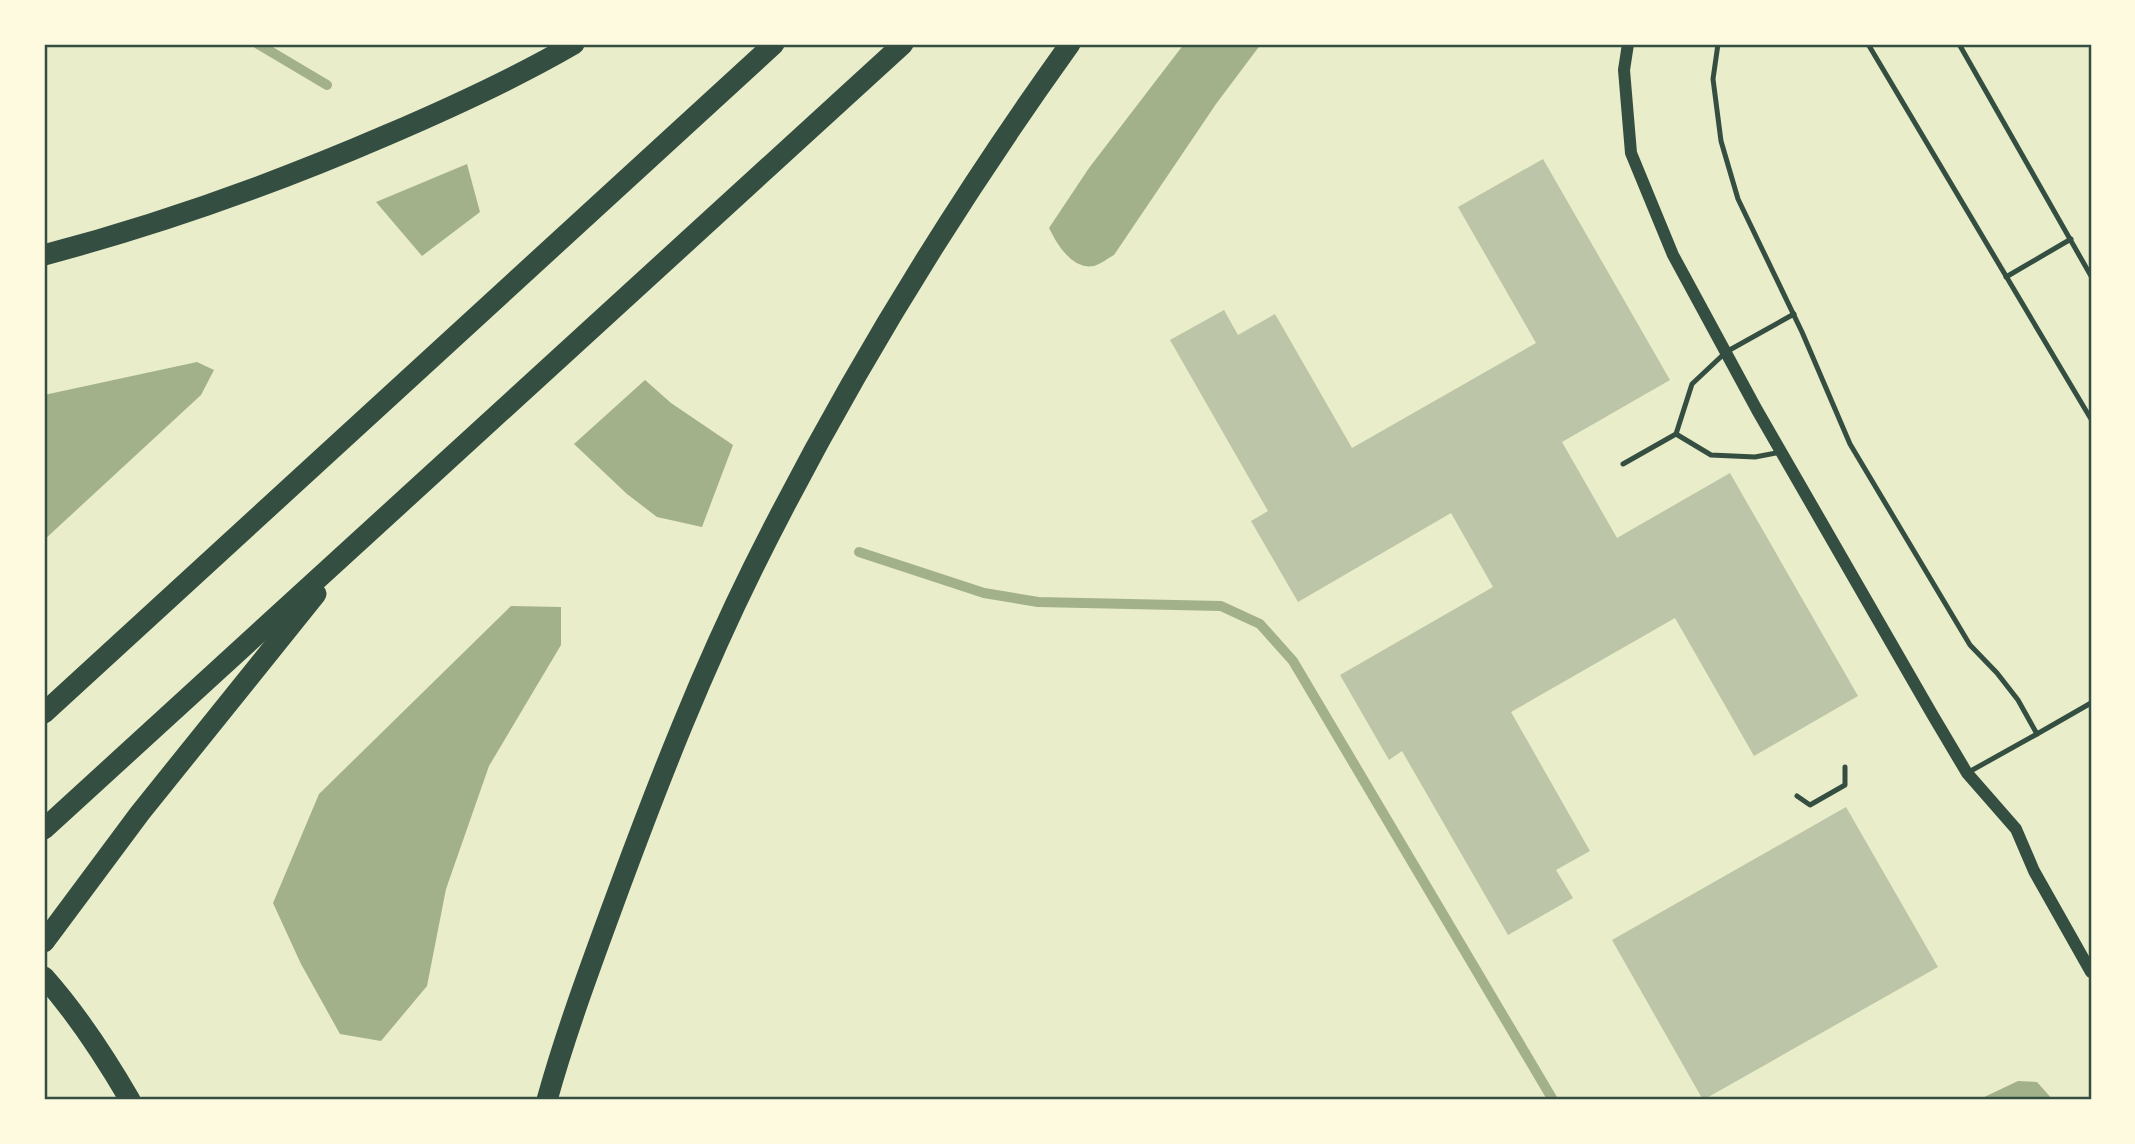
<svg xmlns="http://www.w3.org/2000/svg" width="2135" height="1144" viewBox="0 0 2135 1144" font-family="'Open Sans',sans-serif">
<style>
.water{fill:#a3b18a}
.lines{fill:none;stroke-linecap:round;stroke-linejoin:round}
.stream{stroke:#a3b18a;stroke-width:10}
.building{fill:#bcc5a7}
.service{stroke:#344e41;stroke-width:5}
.tertiary{stroke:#344e41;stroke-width:12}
.motorway{stroke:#344e41;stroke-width:21}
.neatline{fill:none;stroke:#344e41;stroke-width:2.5}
</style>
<rect width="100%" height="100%" fill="#e9edc9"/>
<!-- water -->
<g class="water">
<path d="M1184,44H1261L1216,104L1114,255C1108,258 1101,264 1094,266C1072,270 1057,244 1049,228L1089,168Z"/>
<path d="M467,164L480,212L422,256L376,202Z"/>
<path d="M197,362L214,370L201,395L44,540V395Z"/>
<path d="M645,380L671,403L733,445L702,527L657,517L627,494L574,444Z"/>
<path d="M511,606L561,607V645L489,766L446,889L427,986L381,1041L340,1034L301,964L273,903L319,794Z"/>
<path d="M2018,1081L2037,1082L2053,1100H1978Z"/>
</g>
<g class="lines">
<!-- stream -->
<g class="stream">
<path d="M258,44L327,85"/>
<path d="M859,552L984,593L1038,602L1221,606L1260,624L1293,661L1553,1100"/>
</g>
</g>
<!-- building -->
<g class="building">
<path d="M1543,159L1670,380L1562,442L1617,538L1730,473L1858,696L1754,756L1675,618L1511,712L1590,851L1556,870L1573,898L1508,935L1402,751L1389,760L1340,675L1493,587L1451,513L1298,602L1251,521L1268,511L1170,340L1224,310L1238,335L1275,314L1352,448L1536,343L1458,207Z"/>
<path d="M1846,807L1938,967L1703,1100L1612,940Z"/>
</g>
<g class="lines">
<!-- service -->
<g class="service">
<path d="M1718,44L1713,79L1721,141L1738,199L1802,332L1850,444L1970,645L1997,673L2018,700L2037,734L2091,703"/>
<path d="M1868,44L2091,419"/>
<path d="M1959,44L2091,276"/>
<path d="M2006,277L2071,239"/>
<path d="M1676,434L1711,455L1755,457L1781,452"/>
<path d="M1623,464L1676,434L1692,384L1726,352L1794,314"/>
<path d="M1967,773L2037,734"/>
<path d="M1797,796L1810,805L1845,785V767"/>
</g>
<!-- tertiary -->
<path class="tertiary" d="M1628,44L1624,70L1631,153L1673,255L1757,410L1932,714L1967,773L2016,829L2034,871L2091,972"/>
<!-- motorway -->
<g class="motorway">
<path d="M44,255C161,224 276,183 387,135C450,108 514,79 574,44"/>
<path d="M44,713L774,44"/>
<path d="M44,829L903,44"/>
<path d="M44,942L140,813L316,594"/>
<path d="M44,977C77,1014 105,1057 130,1100"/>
<path d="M547,1100C567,1028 594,957 620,886C660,778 702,671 753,568C844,385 951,210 1070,44"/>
</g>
</g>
<!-- border -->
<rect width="2135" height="1144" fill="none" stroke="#fefae0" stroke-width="91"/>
<rect x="46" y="46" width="2044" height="1052" class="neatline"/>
</svg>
